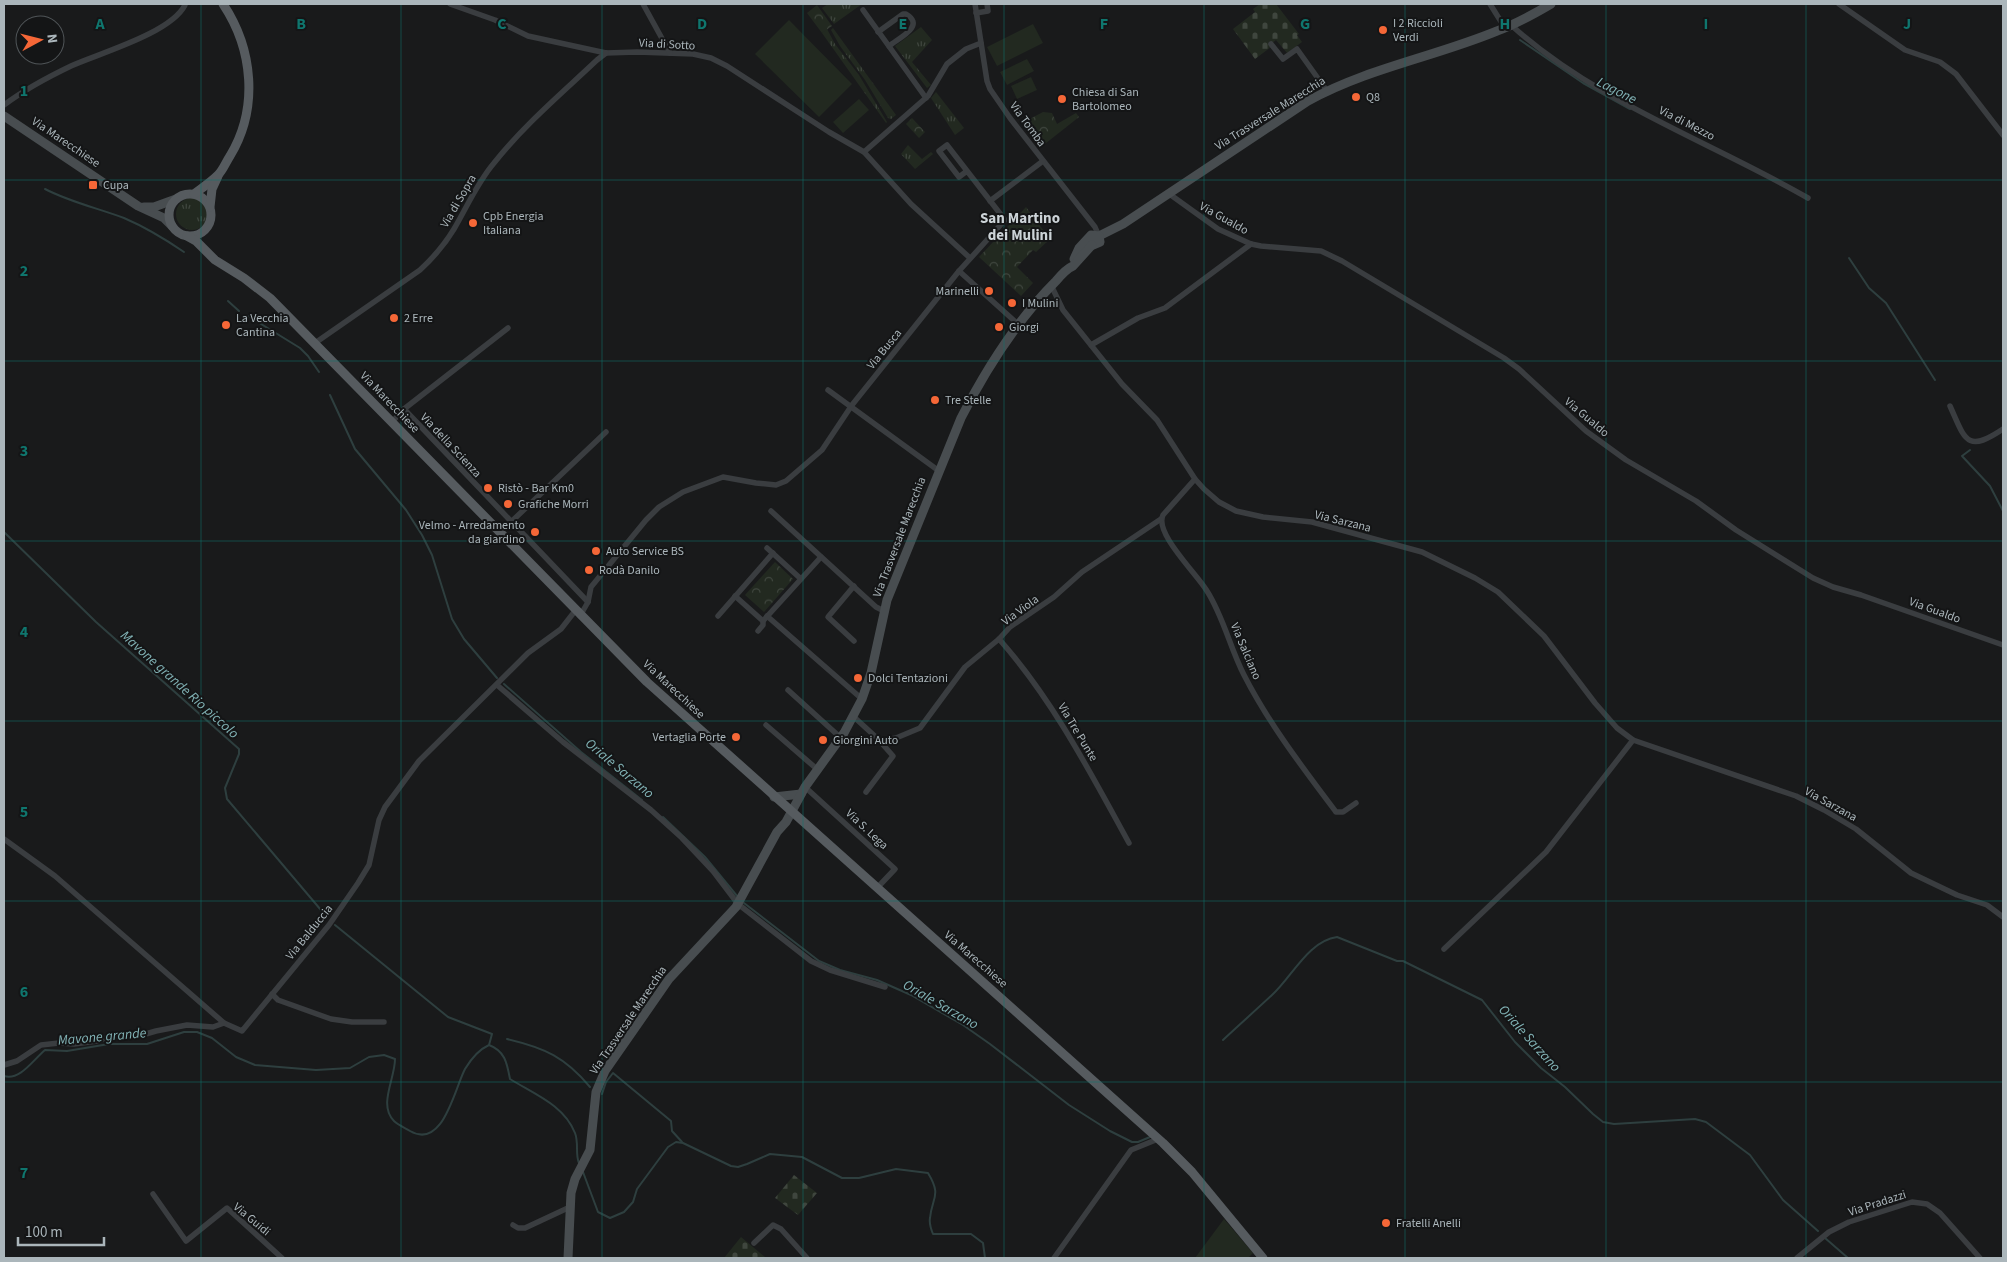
<svg xmlns="http://www.w3.org/2000/svg" width="2007" height="1262" viewBox="0 0 2007 1262" font-family="'Source Sans 3',sans-serif">
<style>
.grass{fill:url(#grass-tufts)}
.cemetery{fill:url(#cemetery-stones)}
.park{fill:url(#park-crowns)}
.pitch{fill:#222920}
.lines{fill:none;stroke-linecap:round;stroke-linejoin:round}
.stream{stroke:#2e3f3f;stroke-width:2}
.street{stroke:#3a3d40;stroke-width:5.5}
.secondary{stroke:#484d50;stroke-width:9}
.primary{stroke:#565b5f;stroke-width:9}
.grid{fill:none;stroke:#0f766e;stroke-width:1;stroke-opacity:0.55}
.poi-dot{fill:#f56737;stroke:#141516;stroke-width:2}
.labels{text-anchor:middle;stroke-width:4;stroke-linejoin:round;paint-order:stroke}
.poi-label{font-size:12px;fill:#abb6bb;stroke:#141516;text-anchor:start}
.street-label{font-size:12px;fill:#abb6bb;stroke:#141516}
.water-label{font-size:14px;font-style:italic;fill:#82b3b6;stroke:#141516}
.quarter-label{font-size:15px;font-weight:bold;fill:#ccd3d7;stroke:#141516}
.grid-label{font-size:16px;text-anchor:middle;font-weight:bold;fill:#0f766e;stroke:#141516;stroke-width:4;stroke-linejoin:round;paint-order:stroke}
</style>
<defs>
<pattern id="grass-tufts" width="24" height="20" patternUnits="userSpaceOnUse" patternTransform="scale(1.25)"><rect width="24" height="20" fill="#222920"/><path d="M3 7l-1-3M5 7V3M7 7l1-3M15 17l-1-3M17 17v-4M19 17l1-3" fill="none" stroke="#3f463e"/></pattern>
<pattern id="cemetery-stones" width="16" height="16" patternUnits="userSpaceOnUse" patternTransform="scale(1.25)"><rect width="16" height="16" fill="#222920"/><path d="M2 7V4a2 2 0 0 1 4 0v3zM10 15v-3a2 2 0 0 1 4 0v3z" fill="#3f463e"/></pattern>
<pattern id="park-crowns" width="20" height="18" patternUnits="userSpaceOnUse" patternTransform="scale(1.25)"><rect width="20" height="18" fill="#222920"/><path d="M2 6a3 3 0 1 1 6 0M12 15a3 3 0 1 1 6 0" fill="none" stroke="#3f463e"/></pattern>
</defs>
<rect width="100%" height="100%" fill="#191a1b"/>
<!-- grass -->
<g class="grass">
<path d="M828,4H862L834,24L822,8Z"/>
<path d="M921,27L932,40L912,62L931,85L927,88L895,46Z"/>
<path d="M833,28L896,115L891,119L888,118L865,80L840,46L831,30Z"/>
<path d="M827,29L835,44L859,75L887,122L886,123L822,33Z"/>
<path d="M936,92L964,128L955,135L931,98Z"/>
<path d="M908,145L922,159L931,152L933,154L915,169L901,154Z"/>
<circle cx="192" cy="214" r="16"/>
</g>
<!-- cemetery -->
<g class="cemetery">
<path d="M1260,4H1276L1299,34L1297,35L1302,42L1287,53L1276,40L1270,45L1271,47L1255,59L1233,29L1255,12L1253,9Z"/>
<path d="M794,1175L817,1193L798,1215L775,1198Z"/>
<path d="M741,1237L765,1257L764,1258H724Z"/>
</g>
<!-- park -->
<g class="park">
<path d="M817,5L832,26L822,33L807,13Z"/>
<path d="M1043,112L1052,113L1057,124L1076,113L1079,117L1041,147L1022,123Z"/>
<path d="M912,118L925,132L919,138L906,124Z"/>
<path d="M1026,207L1050,239L1036,252L1033,250L1017,267L1033,283L1021,296L979,257Z"/>
<path d="M775,562L793,579L764,612L745,595Z"/>
</g>
<!-- pitch -->
<g class="pitch">
<path d="M789,20L852,84L819,117L755,54Z"/>
<path d="M1033,24L1043,43L997,66L987,47Z"/>
<path d="M1027,59L1034,71L1007,85L1000,72Z"/>
<path d="M1031,77L1037,90L1017,99L1011,86Z"/>
<path d="M859,99L869,110L843,133L833,122Z"/>
<path d="M1224,1219L1253,1253L1248,1258H1195Z"/>
</g>
<g class="lines">
<!-- stream -->
<g class="stream">
<path d="M1520,40L1583,83L1630,109"/>
<path d="M45,189C70,202 97,208 124,218C145,227 165,239 184,252"/>
<path d="M1849,258L1869,288L1886,303L1935,380"/>
<path d="M228,301L239,311"/>
<path d="M248,316L300,348L308,356L319,372"/>
<path d="M330,395L355,449L406,510L422,535L432,555L452,619L464,639L497,678"/>
<path d="M1970,450L1962,456L1990,486L2003,511"/>
<path d="M4,532L96,622L239,749V754L225,788L227,799L326,916"/>
<path d="M504,684L581,752L642,800"/>
<path d="M663,817L705,857L737,896"/>
<path d="M744,903L819,961L840,970L877,980L911,995L963,1025L990,1044L1069,1105L1110,1131L1132,1142H1138L1150,1137"/>
<path d="M335,925L448,1017L492,1034L489,1045"/>
<path d="M507,1039C545,1048 565,1057 590,1087"/>
<path d="M1223,1040C1239,1025 1256,1010 1272,995C1292,977 1308,941 1337,937L1397,961H1403L1482,1000L1515,1042L1541,1068L1565,1087L1593,1114L1603,1122L1614,1124L1695,1119L1706,1122L1750,1155L1783,1200L1818,1231"/>
<path d="M4,1076C20,1081 33,1060 45,1050L67,1051L109,1044H147L184,1032H197L212,1038L236,1057L255,1065L316,1070L350,1068L369,1057L384,1055L395,1059C395,1079 378,1105 394,1121C398,1125 405,1128 410,1131C443,1150 454,1090 465,1069C471,1059 478,1050 489,1045C505,1051 507,1063 510,1079C534,1094 564,1105 575,1133C579,1143 575,1154 579,1163"/>
<path d="M602,1094L606,1082L613,1073L671,1121L672,1131L682,1142"/>
<path d="M583,1172L598,1212L610,1218L624,1212L633,1202L637,1189L668,1147L676,1142L683,1143L731,1166L738,1167L747,1164L770,1154L802,1157L842,1178H859L896,1169L928,1173C942,1196 932,1197 930,1218C929,1223 931,1229 933,1234H971L983,1243L985,1258"/>
<path d="M1825,1238L1848,1258"/>
</g>
<!-- street -->
<g class="street">
<path d="M450,4L495,20L528,36L606,53L637,52L693,54L711,58L727,66L829,132L864,152L911,204L970,258"/>
<path d="M643,4L670,53"/>
<path d="M975,4L987,81L990,89L1010,118L1095,227L1099,236"/>
<path d="M1490,4L1505,28"/>
<path d="M1839,4L1905,50L1940,62L1956,74L2003,135"/>
<path d="M863,10L926,98"/>
<path d="M976,13L988,11L987,4"/>
<path d="M1511,25C1596,102 1709,141 1808,198"/>
<path d="M878,32L903,14H906C926,26 899,38 889,46"/>
<path d="M1271,44L1283,59L1297,49L1327,91"/>
<path d="M4,105C24,90 48,77 71,66C100,53 171,33 185,5"/>
<path d="M864,152L928,96L947,64L966,49L981,43"/>
<path d="M1168,193L1218,229L1251,244L1261,246L1321,251L1342,261L1504,358L1519,369L1586,431L1626,460L1696,501L1736,530L1813,578L1833,587L1861,595L2003,645"/>
<path d="M990,201L1043,161"/>
<path d="M959,271L1019,325"/>
<path d="M1051,285L1063,310L1122,384L1157,420L1195,479L1204,489L1219,502L1236,511L1263,517L1312,522L1422,552L1475,578L1498,592L1544,636L1595,703L1617,728L1633,740L1796,796L1824,810L1856,829L1911,873L1957,895L1987,905L2003,917"/>
<path d="M315,343L420,270C433,258 445,244 454,229C467,207 477,183 494,163C524,125 562,93 597,60L606,53"/>
<path d="M1091,345L1138,318L1165,308L1251,244"/>
<path d="M828,390L939,471"/>
<path d="M1950,406C1965,439 1966,454 2003,429"/>
<path d="M404,409L588,602"/>
<path d="M392,422L404,409L508,328"/>
<path d="M1195,479L1163,515C1154,533 1197,574 1207,591C1224,618 1230,648 1244,675C1269,724 1303,768 1336,812H1343L1356,803"/>
<path d="M771,511L876,607L884,611"/>
<path d="M511,522L606,432"/>
<path d="M767,548L801,579"/>
<path d="M735,596L763,621"/>
<path d="M580,616L588,602L591,587L646,520L659,507L683,492L723,477L756,483L776,485L786,481L822,450L852,405L959,271L1005,220L947,145L939,151L959,177L967,171"/>
<path d="M718,616L773,553"/>
<path d="M767,616L862,699"/>
<path d="M758,631L763,625V621L821,557"/>
<path d="M999,639C1053,700 1090,772 1129,843"/>
<path d="M854,641L828,617L854,586"/>
<path d="M497,685L563,742L651,810L682,838L713,871L738,904L811,961L830,970L885,987"/>
<path d="M788,690L841,738"/>
<path d="M854,717L878,739L885,740L896,738L920,728L965,667L999,639L1010,627L1054,597L1082,572L1161,519"/>
<path d="M766,725L818,770"/>
<path d="M805,787L895,869L877,888"/>
<path d="M866,792L893,756L878,739"/>
<path d="M4,839L55,876L224,1023L242,1031L329,925L358,883L369,865L379,820L385,807L419,761L528,653L561,629L575,611"/>
<path d="M1444,949L1546,852L1633,740"/>
<path d="M272,994L278,1000L331,1019L352,1022H384"/>
<path d="M4,1065L17,1061L41,1045L59,1043L74,1044L97,1041L112,1036H139L156,1031L187,1025L213,1027L224,1023"/>
<path d="M153,1194L186,1241L227,1208L282,1258"/>
<path d="M513,1225L518,1228H525L570,1207"/>
<path d="M754,1243L773,1225L781,1229L807,1258"/>
<path d="M1054,1258L1131,1150L1158,1139"/>
<path d="M1797,1258L1829,1232L1849,1222L1912,1202L1927,1204L1940,1213L1980,1258"/>
</g>
<!-- secondary -->
<g class="secondary">
<path d="M4,116L138,206L164,218L172,226"/>
<path d="M144,207H154L176,199"/>
<path d="M1099,236L1123,224L1308,101C1368,68 1434,57 1497,31C1516,24 1534,14 1551,4"/>
<path d="M1074,259L1079,248L1091,235L1099,236L1100,242L1093,245L1090,242L1089,238"/>
<path d="M774,797L801,794"/>
<path d="M568,1258L571,1193L575,1179L590,1150L596,1092L605,1071L669,979L736,907L777,832L786,822L805,787L844,733L862,699L871,673L887,600L961,418C986,369 1017,320 1056,281C1061,275 1066,269 1073,266L1092,245"/>
</g>
<!-- primary -->
<g class="primary">
<circle cx="190" cy="215" r="21"/>
<path d="M194,194C202,188 211,182 218,175C223,170 226,162 230,156C259,108 253,49 223,4"/>
<path d="M210,207L212,189L218,176"/>
<path d="M187,236L196,241L215,260L244,278L270,298L647,682L1163,1143L1192,1172L1263,1258"/>
</g>
</g>
<!-- grid -->
<path class="grid" d="M201,4V1258M401,4V1258M602,4V1258M803,4V1258M1004,4V1258M1204,4V1258M1405,4V1258M1606,4V1258M1806,4V1258M4,180H2003M4,361H2003M4,541H2003M4,721H2003M4,901H2003M4,1082H2003"/>
<!-- markers -->
<g class="poi-dot">
<circle cx="1383" cy="30" r="5"/>
<circle cx="1356" cy="97" r="5"/>
<circle cx="1062" cy="99" r="5"/>
<rect x="88" y="180" width="10" height="10" rx="2.5"/>
<circle cx="473" cy="223" r="5"/>
<circle cx="989" cy="291" r="5"/>
<circle cx="1012" cy="303" r="5"/>
<circle cx="394" cy="318" r="5"/>
<circle cx="226" cy="325" r="5"/>
<circle cx="999" cy="327" r="5"/>
<circle cx="935" cy="400" r="5"/>
<circle cx="488" cy="488" r="5"/>
<circle cx="508" cy="504" r="5"/>
<circle cx="535" cy="532" r="5"/>
<circle cx="596" cy="551" r="5"/>
<circle cx="589" cy="570" r="5"/>
<circle cx="858" cy="678" r="5"/>
<circle cx="736" cy="737" r="5"/>
<circle cx="823" cy="740" r="5"/>
<circle cx="1386" cy="1223" r="5"/>
</g>
<g class="labels">
<!-- poi labels -->
<g class="poi-label">
<text x="1393" y="27">I 2 Riccioli<tspan x="1393" dy="14">Verdi</tspan></text>
<text x="1072" y="96">Chiesa di San<tspan x="1072" dy="14">Bartolomeo</tspan></text>
<text x="1366" y="101">Q8</text>
<text x="103" y="189">Cupa</text>
<text x="483" y="220">Cpb Energia<tspan x="483" dy="14">Italiana</tspan></text>
<text x="979" y="295" text-anchor="end">Marinelli</text>
<text x="1022" y="307">I Mulini</text>
<text x="236" y="322">La Vecchia<tspan x="236" dy="14">Cantina</tspan></text>
<text x="404" y="322">2 Erre</text>
<text x="1009" y="331">Giorgi</text>
<text x="945" y="404">Tre Stelle</text>
<text x="498" y="492">Ristò - Bar Km0</text>
<text x="518" y="508">Grafiche Morri</text>
<text x="525" y="529" text-anchor="end">Velmo - Arredamento<tspan x="525" dy="14">da giardino</tspan></text>
<text x="606" y="555">Auto Service BS</text>
<text x="599" y="574">Rodà Danilo</text>
<text x="868" y="682">Dolci Tentazioni</text>
<text x="726" y="741" text-anchor="end">Vertaglia Porte</text>
<text x="833" y="744">Giorgini Auto</text>
<text x="1396" y="1227">Fratelli Anelli</text>
</g>
<!-- street labels -->
<g class="street-label">
<text transform="translate(667 44) rotate(3)" y="4">Via di Sotto</text>
<text transform="translate(1270 113) rotate(-32)" y="4">Via Trasversale Marecchia</text>
<text transform="translate(1687 123) rotate(27)" y="4">Via di Mezzo</text>
<text transform="translate(1028 124) rotate(54)" y="4">Via Tomba</text>
<text transform="translate(66 142) rotate(34)" y="4">Via Marecchiese</text>
<text transform="translate(458 201) rotate(-60)" y="4">Via di Sopra</text>
<text transform="translate(1224 218) rotate(29)" y="4">Via Gualdo</text>
<text transform="translate(884 349) rotate(-51)" y="4">Via Busca</text>
<text transform="translate(390 402) rotate(46)" y="4">Via Marecchiese</text>
<text transform="translate(1587 417) rotate(40)" y="4">Via Gualdo</text>
<text transform="translate(451 445) rotate(47)" y="4">Via della Scienza</text>
<text transform="translate(1343 521) rotate(14)" y="4">Via Sarzana</text>
<text transform="translate(899 537) rotate(-69)" y="4">Via Trasversale Marecchia</text>
<text transform="translate(1020 610) rotate(-36)" y="4">Via Viola</text>
<text transform="translate(1935 610) rotate(20)" y="4">Via Gualdo</text>
<text transform="translate(1246 651) rotate(67)" y="4">Via Salciano</text>
<text transform="translate(674 689) rotate(43)" y="4">Via Marecchiese</text>
<text transform="translate(1078 732) rotate(59)" y="4">Via Tre Punte</text>
<text transform="translate(1831 804) rotate(29)" y="4">Via Sarzana</text>
<text transform="translate(867 829) rotate(43)" y="4">Via S. Lega</text>
<text transform="translate(309 932) rotate(-51)" y="4">Via Balduccia</text>
<text transform="translate(976 959) rotate(41)" y="4">Via Marecchiese</text>
<text transform="translate(628 1020) rotate(-56)" y="4">Via Trasversale Marecchia</text>
<text transform="translate(1877 1203) rotate(-18)" y="4">Via Pradazzi</text>
<text transform="translate(252 1219) rotate(40)" y="4">Via Guidi</text>
</g>
<!-- water labels -->
<g class="water-label">
<text transform="translate(1617 90) rotate(27)" y="5">Lagone</text>
<text transform="translate(180 684) rotate(42)" y="5">Mavone grande Rio piccolo</text>
<text transform="translate(620 768) rotate(40)" y="5">Oriale Sarzano</text>
<text transform="translate(941 1004) rotate(30)" y="5">Oriale Sarzano</text>
<text transform="translate(102 1036) rotate(-5)" y="5">Mavone grande</text>
<text transform="translate(1530 1038) rotate(48)" y="5">Oriale Sarzano</text>
</g>
<!-- quarter labels -->
<g class="quarter-label">
<text x="1020" y="223">San Martino<tspan x="1020" dy="17">dei Mulini</tspan></text>
</g>
</g>
<g class="grid-label">
<text x="100" y="29">A</text>
<text x="301" y="29">B</text>
<text x="502" y="29">C</text>
<text x="702" y="29">D</text>
<text x="903" y="29">E</text>
<text x="1104" y="29">F</text>
<text x="1305" y="29">G</text>
<text x="1505" y="29">H</text>
<text x="1706" y="29">I</text>
<text x="1907" y="29">J</text>
<text x="24" y="96">1</text>
<text x="24" y="276">2</text>
<text x="24" y="456">3</text>
<text x="24" y="637">4</text>
<text x="24" y="817">5</text>
<text x="24" y="997">6</text>
<text x="24" y="1178">7</text>
</g>
<!-- border -->
<rect width="2007" height="1262" fill="none" stroke="#abb6bb" stroke-width="10"/>
<!-- north arrow -->
<g transform="translate(40 40) rotate(83)"><circle r="24" fill="#141516" stroke="#505558"/>
<path d="M0-4L9 19L0 12L-9 19Z" fill="#f56737"/>
<text y="-8" font-size="14" font-weight="bold" text-anchor="middle" fill="#abb6bb">N</text>
</g>
<!-- scale -->
<path d="M18 1237v8h86v-8" fill="none" stroke="#abb6bb" stroke-width="2.5"/>
<text x="25" y="1237" font-size="15" fill="#abb6bb" stroke="#141516" stroke-width="4" paint-order="stroke">100 m</text>
</svg>
